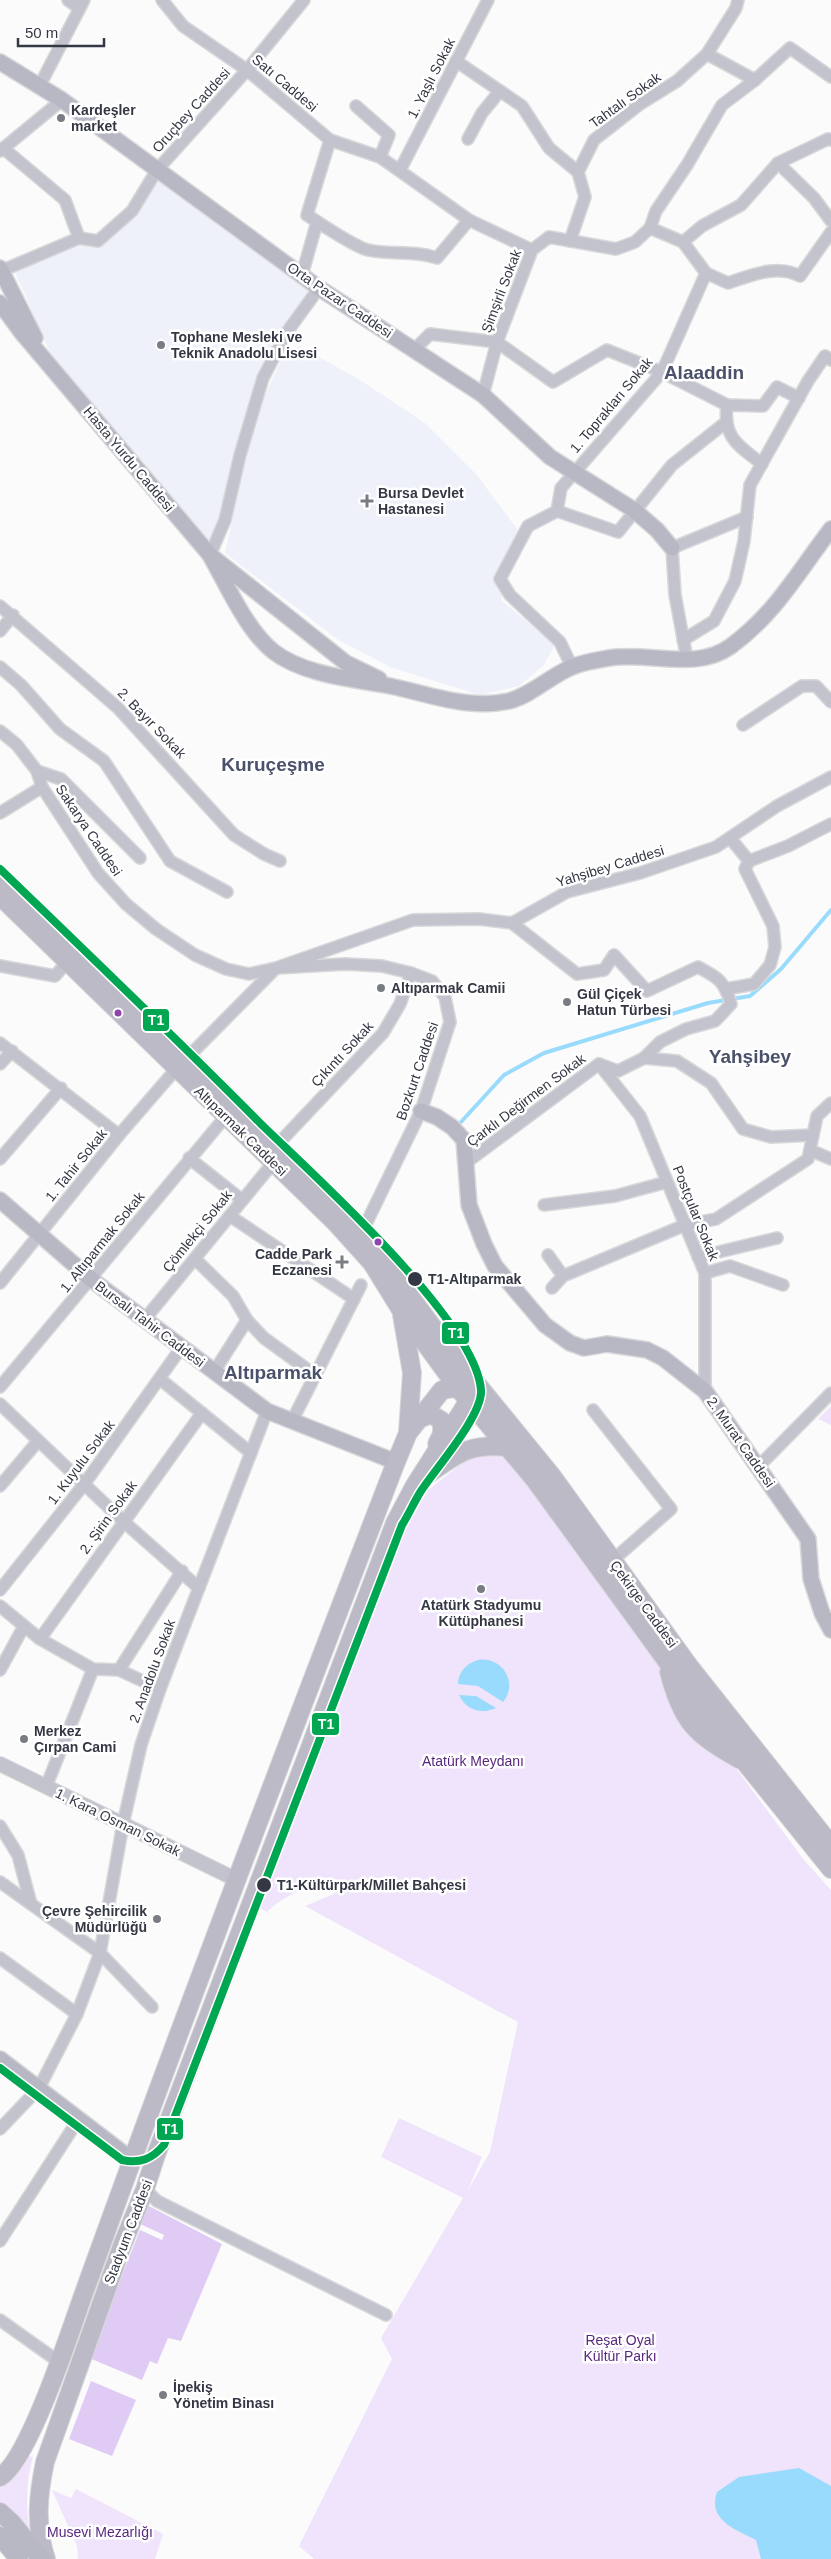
<svg xmlns="http://www.w3.org/2000/svg" width="831" height="2559" viewBox="0 0 831 2559" font-family="Helvetica,sans-serif">
<style>
.built{fill:#eef1f9}
.green{fill:#efe4fb}
.forest{fill:#e0cbf5}
.water{fill:#99dbfc}
.lines{fill:none;stroke-linecap:round;stroke-linejoin:round}
.stream{stroke:#99dbfc;stroke-width:4}
.minor-casing{stroke:#d7d8da;stroke-width:14}
.tertiary-casing{stroke:#d7d8da;stroke-width:16}
.secondary-casing{stroke:#d7d8da;stroke-width:18}
.primary-casing{stroke:#d7d8da;stroke-width:20}
.trunk-casing{stroke:#d7d8da;stroke-width:20}
.minor{stroke:#c3c3cd;stroke-width:11}
.tertiary{stroke:#c3c3cd;stroke-width:14}
.secondary{stroke:#b8b7c4;stroke-width:15}
.primary{stroke:#bbbac6;stroke-width:18}
.trunk{stroke:#b8b7c4;stroke-width:18}
.tram-1-casing{stroke:#fff;stroke-width:11}
.tram-1{stroke:#00a651;stroke-width:8}
.poi-dot{fill:#7a7c84;stroke:#fff;stroke-width:2}
.bus-dot{fill:#8e44ad;stroke:#fff;stroke-width:2}
.stop-dot{fill:#343844;stroke:#fff;stroke-width:2}
.labels{text-anchor:middle;stroke-width:5;stroke-linejoin:round;paint-order:stroke}
.street-label{font-size:14px;fill:#343844;stroke:#fff}
.poi-label{font-size:14px;font-weight:bold;fill:#343844;stroke:#fff;text-anchor:start}
.stop-label{font-size:14px;font-weight:bold;fill:#343844;stroke:#fff;text-anchor:start}
.park-label{font-size:14px;fill:#58287f;stroke:#fff}
.district-label{font-size:19px;font-weight:bold;fill:#4a526b;stroke:#fff}
.line-badge{stroke:#fff;stroke-width:2}
.badge-label{font-size:14px;text-anchor:middle;font-weight:bold;fill:#fff}
</style>
<rect width="100%" height="100%" fill="#fbfbfb"/>
<!-- built -->
<g class="built">
<path d="M158,174L312,287L282,330L221,518L209,542L53,359L14,270L79,241L98,244Z"/>
<path d="M299,346L360,380L425,423L476,474L517,529L501,600L555,645L543,666L519,686L480,695L390,667L337,639L225,553L255,417L281,360Z"/>
</g>
<!-- green -->
<g class="green">
<path d="M831,1406V1425L818,1419Z"/>
<path d="M505,1454L670,1682L687,1731L705,1749L730,1760L804,1860L831,1890V2559H314L299,2546L392,2359L381,2338L463,2198L381,2157L399,2118L482,2157L467,2192L490,2152L518,2022L305,1906L334,1894L330,1880C306,1888 285,1894 267,1912L259,1908L404,1532L428,1490L465,1461L485,1455Z"/>
<path d="M29,2456L33,2457C23,2491 27,2525 35,2559L0,2517V2486L18,2472Z"/>
<path d="M76,2489L163,2534L155,2559H78L77,2546L52,2490L71,2498Z"/>
</g>
<!-- forest -->
<g class="forest">
<path d="M147,2205L222,2244L181,2341L168,2338L157,2364L150,2361L142,2380L89,2358L140,2230L162,2240L164,2235L140,2224Z"/>
<path d="M91,2381L136,2400L112,2456L69,2439Z"/>
</g>
<!-- water -->
<g class="water">
<path d="M478,1660C502,1656 519,1683 503,1702L478,1686L458,1684C458,1672 467,1663 478,1660Z"/>
<path d="M459,1695L476,1696L496,1708C481,1715 466,1710 459,1695Z"/>
<path d="M799,2468L831,2486V2559H761L756,2540C736,2530 707,2520 717,2492L739,2477Z"/>
</g>
<g class="lines">
<!-- stream -->
<path class="stream" d="M461,1122L504,1075L544,1053L708,1003L750,996L781,969L831,910"/>
<defs>
<g id="minor">
<path d="M68,0L79,8"/>
<path d="M162,0L183,26L247,70L330,140L380,157L469,220L532,250"/>
<path d="M707,54L755,80"/>
<path d="M456,61L522,106L549,148L578,172"/>
<path d="M40,85L84,0"/>
<path d="M356,106L389,135L380,157"/>
<path d="M468,139L482,113L500,91"/>
<path d="M330,140L307,215C321,224 353,246 368,250C391,255 414,250 437,258L469,220"/>
<path d="M3,148L65,200L79,238"/>
<path d="M0,151L62,100"/>
<path d="M778,163L814,198L831,221"/>
<path d="M400,170L488,0"/>
<path d="M650,228L656,211L687,165L722,105L755,80L790,48L831,77"/>
<path d="M79,238L98,241L132,211L157,170L247,70L304,0"/>
<path d="M570,241L585,197L578,172L594,140L640,104L677,81L707,54L736,8L738,0"/>
<path d="M683,242L702,226L741,205L778,163L828,139L831,140"/>
<path d="M1,271L79,238"/>
<path d="M302,275L317,222"/>
<path d="M414,350L430,334L497,342L553,382L607,350L662,372L727,405L763,406L777,387L799,398"/>
<path d="M483,395L497,342L532,250L549,237L616,249L635,242L650,228L683,242L706,273L728,283C751,275 777,264 800,276L831,232"/>
<path d="M727,405C723,438 738,445 762,464"/>
<path d="M557,511L618,532L672,465L725,423"/>
<path d="M210,555L225,520L240,455L263,378L287,332L319,288"/>
<path d="M0,606L118,708L234,835L264,854L280,861"/>
<path d="M0,631L13,615"/>
<path d="M683,640L714,621L735,581L744,541L750,485L808,381L825,356L831,360"/>
<path d="M687,659L675,595L672,548L747,517"/>
<path d="M0,667L21,685L60,729L104,761L170,861L227,892"/>
<path d="M572,667L560,642L510,595L500,579L528,526L557,511L561,488L662,372L706,273"/>
<path d="M743,725L802,686H816L831,702"/>
<path d="M0,731L17,745L37,771L42,787L98,873L126,904L156,929L195,955L226,969L249,974L276,968L345,964L382,966L411,973L432,981L445,997L450,1022L421,1111L362,1232"/>
<path d="M37,771L61,779L140,858"/>
<path d="M0,813L42,787"/>
<path d="M730,838L749,861"/>
<path d="M749,861L788,846L831,824"/>
<path d="M512,923L577,974L604,970L614,955L647,991L698,967C719,978 724,981 731,1004L715,1021L686,1029L660,1042L644,1058L618,1071L599,1064"/>
<path d="M0,966L55,976L67,962"/>
<path d="M726,989L754,984L770,965L775,947L773,926L745,869L749,861"/>
<path d="M0,1043L119,1135"/>
<path d="M188,1057L276,968L413,920L479,919L512,923L567,892L640,873L716,847L777,806L831,777"/>
<path d="M644,1058L677,1061L711,1083L743,1129L771,1137L813,1135"/>
<path d="M0,1064L12,1051"/>
<path d="M599,1064L640,1116L705,1273V1391"/>
<path d="M277,1145L383,1033L400,1004L411,973"/>
<path d="M810,1150L831,1159"/>
<path d="M189,1158L242,1200"/>
<path d="M0,1159L61,1088"/>
<path d="M467,1162L599,1064"/>
<path d="M544,1205L615,1196L667,1182"/>
<path d="M230,1216L354,1299"/>
<path d="M548,1255L563,1276"/>
<path d="M698,1257L777,1238"/>
<path d="M195,1259L233,1296L247,1320L264,1338L315,1375"/>
<path d="M705,1273L730,1266L783,1285"/>
<path d="M0,1283L119,1135L177,1068"/>
<path d="M552,1288L563,1276L685,1225L716,1219L808,1159L817,1116L831,1103"/>
<path d="M145,1319L273,1163"/>
<path d="M214,1372L247,1320"/>
<path d="M160,1379L251,1453"/>
<path d="M0,1387L226,1116"/>
<path d="M0,1404L123,1521L199,1588"/>
<path d="M593,1410L671,1509L613,1560"/>
<path d="M292,1421L361,1285"/>
<path d="M758,1467L831,1393"/>
<path d="M0,1486L38,1441"/>
<path d="M0,1590L85,1483L181,1348"/>
<path d="M0,1606L40,1639L93,1669L119,1670L160,1689"/>
<path d="M40,1639L202,1413"/>
<path d="M0,1670L24,1626"/>
<path d="M119,1670L182,1571"/>
<path d="M46,1787L93,1669"/>
<path d="M0,1826L18,1855L31,1904"/>
<path d="M0,1882L100,1953L152,2007"/>
<path d="M0,1958L77,2014"/>
<path d="M0,2129L39,2088L77,2014L100,1953L123,1824L141,1745L160,1689L267,1411"/>
<path d="M145,2189L157,2201L386,2315"/>
<path d="M0,2241L78,2120"/>
<path d="M0,2320L59,2362"/>
</g>
<path id="tertiary" d="M0,1764L235,1879"/>
<g id="secondary">
<path d="M0,62L62,100L319,288L483,395L550,457L634,510L657,530L672,548"/>
<path d="M0,268L35,338"/>
<path d="M0,303L22,333L210,555L346,663L379,679"/>
<path d="M210,555C227,585 247,631 274,652C304,675 354,679 390,686C429,694 468,710 509,701C532,695 550,676 572,667C583,662 597,660 609,658C648,651 696,672 731,646C776,613 798,572 831,529"/>
<path d="M421,1111L437,1117L452,1127L464,1140L469,1205L484,1244L495,1266L545,1325L570,1343L584,1348L607,1344L647,1350L663,1358L705,1391L808,1539L811,1579L822,1613L831,1630"/>
<path d="M0,1200L92,1280L267,1411L396,1462"/>
<path d="M0,2059L132,2160"/>
</g>
<g id="primary">
<path d="M0,877L188,1057L362,1232L458,1361L552,1476L689,1666L831,1845"/>
<path d="M0,896L335,1222L372,1263L401,1310L457,1387L535,1480L698,1704L831,1869"/>
<path d="M402,1315L412,1373L408,1431"/>
<path d="M419,1419L431,1414L442,1421V1434L437,1444"/>
<path d="M423,1478C456,1455 466,1443 508,1447"/>
<path d="M669,1672C682,1722 695,1734 739,1759"/>
<path d="M0,2477C30,2459 71,2328 85,2290C185,2012 290,1737 396,1462L408,1433L442,1390L467,1386"/>
<path d="M46,2559C35,2526 38,2495 45,2462L122,2246L145,2189L156,2155L395,1523L415,1485L469,1400L470,1386L458,1361"/>
</g>
<g id="trunk">
<path d="M0,2512L12,2523L41,2559"/>
<path d="M0,2536L19,2559"/>
</g>
</defs>
<!-- minor casing -->
<use href="#minor" class="minor-casing"/>
<!-- tertiary casing -->
<use href="#tertiary" class="tertiary-casing"/>
<!-- secondary casing -->
<use href="#secondary" class="secondary-casing"/>
<!-- primary casing -->
<use href="#primary" class="primary-casing"/>
<!-- trunk casing -->
<use href="#trunk" class="trunk-casing"/>
<!-- minor -->
<use href="#minor" class="minor"/>
<!-- tertiary -->
<use href="#tertiary" class="tertiary"/>
<!-- secondary -->
<use href="#secondary" class="secondary"/>
<!-- primary -->
<use href="#primary" class="primary"/>
<!-- trunk -->
<use href="#trunk" class="trunk"/>
<defs>
<path id="tram-1" d="M0,869C87,953 175,1037 260,1123C312,1174 476,1320 481,1390C483,1415 436,1468 421,1491C414,1502 409,1514 402,1525L164,2145C152,2159 140,2164 122,2160L0,2068"/>
</defs>
<!-- tram-1 casing -->
<use href="#tram-1" class="tram-1-casing"/>
<!-- tram-1 -->
<use href="#tram-1" class="tram-1"/>
</g>
<!-- markers -->
<g class="poi-dot">
<circle cx="61" cy="118" r="5"/>
<circle cx="161" cy="345" r="5"/>
<path d="M364.5 493.5h5v5h5v5h-5v5h-5v-5h-5v-5h5z"/>
<circle cx="381" cy="988" r="5"/>
<circle cx="567" cy="1002" r="5"/>
<path d="M339.5 1254.5h5v5h5v5h-5v5h-5v-5h-5v-5h5z"/>
<circle cx="481" cy="1589" r="5"/>
<circle cx="24" cy="1739" r="5"/>
<circle cx="157" cy="1919" r="5"/>
<circle cx="163" cy="2395" r="5"/>
</g>
<g class="bus-dot">
<circle cx="118" cy="1013" r="4.5"/>
<circle cx="378" cy="1242" r="4.5"/>
</g>
<g class="stop-dot">
<circle cx="415" cy="1279" r="8"/>
<circle cx="264" cy="1885" r="8"/>
</g>
<g class="labels">
<!-- street labels -->
<g class="street-label">
<text transform="translate(431 78) rotate(-63)" y="5">1. Yaşlı Sokak</text>
<text transform="translate(285 83) rotate(40)" y="5">Satı Caddesi</text>
<text transform="translate(625 100) rotate(-36)" y="5">Tahtalı Sokak</text>
<text transform="translate(191 110) rotate(-48)" y="5">Oruçbey Caddesi</text>
<text transform="translate(501 291) rotate(-69)" y="5">Şimşirli Sokak</text>
<text transform="translate(340 300) rotate(34)" y="5">Orta Pazar Caddesi</text>
<text transform="translate(611 405) rotate(-50)" y="5">1. Toprakları Sokak</text>
<text transform="translate(129 459) rotate(50)" y="5">Hasta Yurdu Caddesi</text>
<text transform="translate(152 723) rotate(46)" y="5">2. Bayır Sokak</text>
<text transform="translate(89 830) rotate(56)" y="5">Sakarya Caddesi</text>
<text transform="translate(610 866) rotate(-17)" y="5">Yahşibey Caddesi</text>
<text transform="translate(342 1054) rotate(-47)" y="5">Çıkıntı Sokak</text>
<text transform="translate(417 1071) rotate(-71)" y="5">Bozkurt Caddesi</text>
<text transform="translate(526 1100) rotate(-37)" y="5">Çarklı Değirmen Sokak</text>
<text transform="translate(241 1131) rotate(44)" y="5">Altıparmak Caddesi</text>
<text transform="translate(76 1165) rotate(-51)" y="5">1. Tahir Sokak</text>
<text transform="translate(696 1213) rotate(68)" y="5">Postçular Sokak</text>
<text transform="translate(197 1231) rotate(-51)" y="5">Çömlekçi Sokak</text>
<text transform="translate(102 1242) rotate(-51)" y="5">1. Altıparmak Sokak</text>
<text transform="translate(150 1324) rotate(37)" y="5">Bursalı Tahir Caddesi</text>
<text transform="translate(741 1442) rotate(55)" y="5">2. Murat Caddesi</text>
<text transform="translate(81 1462) rotate(-53)" y="5">1. Kuyulu Sokak</text>
<text transform="translate(108 1517) rotate(-54)" y="5">2. Şirin Sokak</text>
<text transform="translate(644 1604) rotate(54)" y="5">Çekirge Caddesi</text>
<text transform="translate(152 1671) rotate(-70)" y="5">2. Anadolu Sokak</text>
<text transform="translate(118 1822) rotate(26)" y="5">1. Kara Osman Sokak</text>
<text transform="translate(128 2232) rotate(-69)" y="5">Stadyum Caddesi</text>
</g>
<!-- poi labels -->
<g class="poi-label">
<text x="71" y="115">Kardeşler<tspan x="71" dy="16">market</tspan></text>
<text x="171" y="342">Tophane Mesleki ve<tspan x="171" dy="16">Teknik Anadolu Lisesi</tspan></text>
<text x="378" y="498">Bursa Devlet<tspan x="378" dy="16">Hastanesi</tspan></text>
<text x="391" y="993">Altıparmak Camii</text>
<text x="577" y="999">Gül Çiçek<tspan x="577" dy="16">Hatun Türbesi</tspan></text>
<text x="332" y="1259" text-anchor="end">Cadde Park<tspan x="332" dy="16">Eczanesi</tspan></text>
<text x="481" y="1610" text-anchor="middle">Atatürk Stadyumu<tspan x="481" dy="16">Kütüphanesi</tspan></text>
<text x="34" y="1736">Merkez<tspan x="34" dy="16">Çırpan Cami</tspan></text>
<text x="147" y="1916" text-anchor="end">Çevre Şehircilik<tspan x="147" dy="16">Müdürlüğü</tspan></text>
<text x="173" y="2392">İpekiş<tspan x="173" dy="16">Yönetim Binası</tspan></text>
</g>
<!-- stop labels -->
<g class="stop-label">
<text x="428" y="1284">T1-Altıparmak</text>
<text x="277" y="1890">T1-Kültürpark/Millet Bahçesi</text>
</g>
<!-- park labels -->
<g class="park-label">
<text x="473" y="1766">Atatürk Meydanı</text>
<text x="620" y="2345">Reşat Oyal<tspan x="620" dy="16">Kültür Parkı</tspan></text>
<text x="100" y="2537">Musevi Mezarlığı</text>
</g>
<!-- district labels -->
<g class="district-label">
<text x="704" y="379">Alaaddin</text>
<text x="273" y="771">Kuruçeşme</text>
<text x="750" y="1063">Yahşibey</text>
<text x="273" y="1379">Altıparmak</text>
</g>
</g>
<g class="line-badge">
<rect x="142" y="1008" width="28" height="24" rx="5" fill="#00a651"/>
<rect x="441" y="1321" width="29" height="24" rx="5" fill="#00a651"/>
<rect x="311" y="1712" width="29" height="24" rx="5" fill="#00a651"/>
<rect x="156" y="2117" width="28" height="24" rx="5" fill="#00a651"/>
</g>
<g class="badge-label">
<text x="156" y="1025">T1</text>
<text x="456" y="1338">T1</text>
<text x="326" y="1729">T1</text>
<text x="170" y="2134">T1</text>
</g>
<!-- scale -->
<path d="M18 38v8h86v-8" fill="none" stroke="#343844" stroke-width="2.5"/>
<text x="25" y="38" font-size="15" fill="#343844" stroke="#ffffff" stroke-width="4" paint-order="stroke">50 m</text>
</svg>
